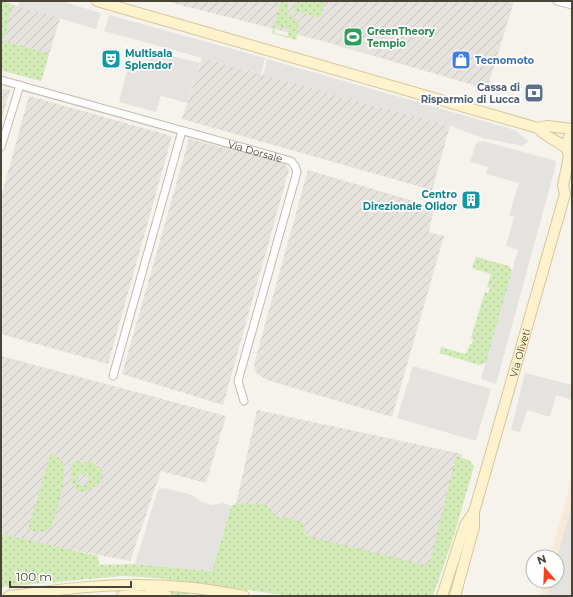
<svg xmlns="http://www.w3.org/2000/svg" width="573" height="597" viewBox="0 0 573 597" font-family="Montserrat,sans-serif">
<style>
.commercial{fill:#f7ead8}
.industrial{fill:url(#industrial-furrows)}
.grass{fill:url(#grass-dots);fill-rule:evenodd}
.parking{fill:#e5e3e0}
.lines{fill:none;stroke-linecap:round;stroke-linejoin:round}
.street-casing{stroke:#c2bbae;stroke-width:9}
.secondary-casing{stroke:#d6c79b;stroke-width:12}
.street{stroke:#fff;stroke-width:7}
.secondary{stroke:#fff3cd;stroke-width:10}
.labels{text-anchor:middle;stroke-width:3.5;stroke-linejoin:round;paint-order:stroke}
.leisure-label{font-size:10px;font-weight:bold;fill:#27864d;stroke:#fff;text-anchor:start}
.culture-label{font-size:10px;font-weight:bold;fill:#0d838f;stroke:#fff;text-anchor:start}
.shop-label{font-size:10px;font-weight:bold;fill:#366cbe;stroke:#fff;text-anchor:start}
.service-label{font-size:10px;font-weight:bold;fill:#4e5e75;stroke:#fff;text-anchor:end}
.street-label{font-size:10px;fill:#4b4439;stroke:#fff}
</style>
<defs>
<pattern id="industrial-furrows" width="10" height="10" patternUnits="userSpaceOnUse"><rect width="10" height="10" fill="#e6e2dd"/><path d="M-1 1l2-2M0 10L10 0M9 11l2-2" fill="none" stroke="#c7c3be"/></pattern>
<pattern id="grass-dots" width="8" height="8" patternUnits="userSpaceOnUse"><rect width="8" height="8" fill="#d2eab5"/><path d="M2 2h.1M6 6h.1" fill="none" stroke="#b6ca9c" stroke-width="1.8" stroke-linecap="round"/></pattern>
</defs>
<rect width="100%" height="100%" fill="#f6f3ec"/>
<!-- commercial -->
<path class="commercial" d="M572,478V596H539L543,581H557V557H550Z"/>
<!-- industrial -->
<g class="industrial">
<path d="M1,1L60,18L41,81L1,70Z"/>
<path d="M165,1H514L487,89L326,42Z"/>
<path d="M202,58L450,126L432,190L182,119Z"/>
<path d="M1,88L10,90L1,121Z"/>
<path d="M29,96L172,136L108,364L1,334V197Z"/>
<path d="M189,139L284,163L289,170L223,405L122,374Z"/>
<path d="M308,170L434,207L429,232L444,236L392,417L267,380L256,373L254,364Z"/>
<path d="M1,356L226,416L206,483L161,471L130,561L25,541L1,534Z"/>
<path d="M257,410L462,454L423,596L219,581Z"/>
</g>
<!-- grass -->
<g class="grass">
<path d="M1,1L12,4L5,37L1,36Z"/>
<path d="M281,1H288L287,12L299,22L296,40L272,33ZM276,26L289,29L288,36L274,33Z"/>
<path d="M296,1H325L320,18L293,10Z"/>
<path d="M1,40L49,54L41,81L1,70Z"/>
<path d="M476,257L509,266L514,274L489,362L479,365L439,353L441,347L466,354L470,344H472L473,339L471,338L485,292L488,293L490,288L487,287L491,274L472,268Z"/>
<path d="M51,453L62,460C67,483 58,507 51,528L42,532L28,530Z"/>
<path d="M456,456L469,460L474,466L455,532L433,596H290L158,578L122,576L1,587V534L98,556L99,565L135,564L212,571L231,506L235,504H265L277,517L294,519L303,523L305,533L307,536L425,565L430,562Z"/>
<path d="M77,460L82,463L91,461L95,466L102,467C104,486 94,488 79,493L71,481L72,464ZM81,474H86L90,479L87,485L84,487L77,482L78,476Z"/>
<path d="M166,589L187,592L189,594L178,596L168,593Z"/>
</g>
<!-- parking -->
<g class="parking">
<path d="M19,1H61L101,13L96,29L18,6Z"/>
<path d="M109,15L265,58L261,74L104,31Z"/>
<path d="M342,36L376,46L373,56L339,46Z"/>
<path d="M152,51L200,63L187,103L161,96L156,112L119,102L128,67L147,71Z"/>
<path d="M267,59L515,130L528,141L523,146L483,138L450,126L263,75Z"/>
<path d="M483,141L556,161V165L496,384L481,379L518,250L506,246L514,217L509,215L519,183L486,174L488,167L470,162L476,143Z"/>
<path d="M413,366L491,389L476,441L397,418Z"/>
<path d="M525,373L572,385V400L556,395L550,417L527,410L520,432L511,430Z"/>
<path d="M165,488L192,495L202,502L212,505L223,503L231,506L212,571L135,564L158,489Z"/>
<path d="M572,503V596H547L551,581H557V559Z"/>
</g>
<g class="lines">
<defs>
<g id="street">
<path d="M557,1L572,5"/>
<path id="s1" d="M1,80L291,161L295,166L297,172L238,381L244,401"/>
<path d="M1,147L20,85"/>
<path d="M113,376L182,131"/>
</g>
<g id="secondary">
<path d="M97,1L538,128L547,126L572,129"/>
<path d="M538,128C546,138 558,140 567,149"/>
<path d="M568,153L567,142L572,131"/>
<path d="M149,587L167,596"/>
<path d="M9,596C52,591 97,584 141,585C175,585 210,589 244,596"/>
<path d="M122,596L132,595L150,596"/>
<path id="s2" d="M442,596L465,525L474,512L565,194L563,186L569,156"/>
<path d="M455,596L474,527V512"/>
</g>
</defs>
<!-- street casing -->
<use href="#street" class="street-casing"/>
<!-- secondary casing -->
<use href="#secondary" class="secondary-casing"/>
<!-- street -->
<use href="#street" class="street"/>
<!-- secondary -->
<use href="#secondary" class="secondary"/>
</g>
<!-- icons -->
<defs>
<symbol id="stadium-square" viewBox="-11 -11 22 22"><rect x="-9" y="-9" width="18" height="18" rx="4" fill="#2e9e5b" stroke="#fff"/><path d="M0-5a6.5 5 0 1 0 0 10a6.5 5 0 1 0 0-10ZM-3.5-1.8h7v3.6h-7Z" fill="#fff"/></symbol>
<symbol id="theatre-square" viewBox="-11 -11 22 22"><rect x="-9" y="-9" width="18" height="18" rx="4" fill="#0f9aa8" stroke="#fff"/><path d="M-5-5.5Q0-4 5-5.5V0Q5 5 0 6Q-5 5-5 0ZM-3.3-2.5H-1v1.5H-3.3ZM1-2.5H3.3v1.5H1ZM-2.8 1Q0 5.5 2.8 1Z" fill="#fff"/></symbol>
<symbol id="shop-square" viewBox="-11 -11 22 22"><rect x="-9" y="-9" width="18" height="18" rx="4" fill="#3f7fe0" stroke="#fff"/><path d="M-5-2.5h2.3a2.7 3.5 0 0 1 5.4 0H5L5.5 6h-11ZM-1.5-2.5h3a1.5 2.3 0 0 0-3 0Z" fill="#fff"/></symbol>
<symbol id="bank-square" viewBox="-11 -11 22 22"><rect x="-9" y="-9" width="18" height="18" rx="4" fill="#5c6f8a" stroke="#fff"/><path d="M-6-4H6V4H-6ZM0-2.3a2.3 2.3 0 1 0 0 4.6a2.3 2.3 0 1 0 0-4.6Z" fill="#fff"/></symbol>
<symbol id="building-square" viewBox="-11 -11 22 22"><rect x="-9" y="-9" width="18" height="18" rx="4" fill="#0f9aa8" stroke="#fff"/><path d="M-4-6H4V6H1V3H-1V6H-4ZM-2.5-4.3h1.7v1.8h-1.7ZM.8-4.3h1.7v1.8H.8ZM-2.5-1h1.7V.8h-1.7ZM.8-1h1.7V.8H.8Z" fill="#fff"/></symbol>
</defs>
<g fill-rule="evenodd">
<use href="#stadium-square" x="342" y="26" width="22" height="22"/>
<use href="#theatre-square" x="100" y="48" width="22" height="22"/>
<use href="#shop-square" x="450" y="49" width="22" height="22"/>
<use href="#bank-square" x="523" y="82" width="22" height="22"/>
<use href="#building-square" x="460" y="189" width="22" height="22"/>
</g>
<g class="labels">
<!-- leisure labels -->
<g class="leisure-label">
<text x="367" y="35">GreenTheory<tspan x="367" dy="12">Tempio</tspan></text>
</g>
<!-- culture labels -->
<g class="culture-label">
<text x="125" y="57">Multisala<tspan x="125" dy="12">Splendor</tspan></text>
<text x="457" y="198" text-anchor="end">Centro<tspan x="457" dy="12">Direzionale Olidor</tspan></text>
</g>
<!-- shop labels -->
<g class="shop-label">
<text x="475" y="64">Tecnomoto</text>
</g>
<!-- service labels -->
<g class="service-label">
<text x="520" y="91">Cassa di<tspan x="520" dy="12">Risparmio di Lucca</tspan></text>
</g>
<!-- street labels -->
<g class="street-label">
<text dy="4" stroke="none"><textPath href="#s1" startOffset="264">Via Dorsale</textPath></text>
<text dy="4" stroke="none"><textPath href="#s2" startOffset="256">Via Oliveti</textPath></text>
</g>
</g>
<!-- border -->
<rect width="573" height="597" fill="none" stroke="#4b4439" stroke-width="4"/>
<!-- north arrow -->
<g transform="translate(545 569) rotate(341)"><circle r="19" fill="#ffffff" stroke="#b7b4b0"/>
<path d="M0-3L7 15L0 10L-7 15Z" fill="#fc3f1d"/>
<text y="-6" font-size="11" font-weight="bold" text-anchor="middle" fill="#4b4439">N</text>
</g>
<!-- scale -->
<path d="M10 581v6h121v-6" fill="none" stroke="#4b4439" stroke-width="2"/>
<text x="16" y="581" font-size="12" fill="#4b4439" stroke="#ffffff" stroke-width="3" paint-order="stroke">100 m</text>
</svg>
